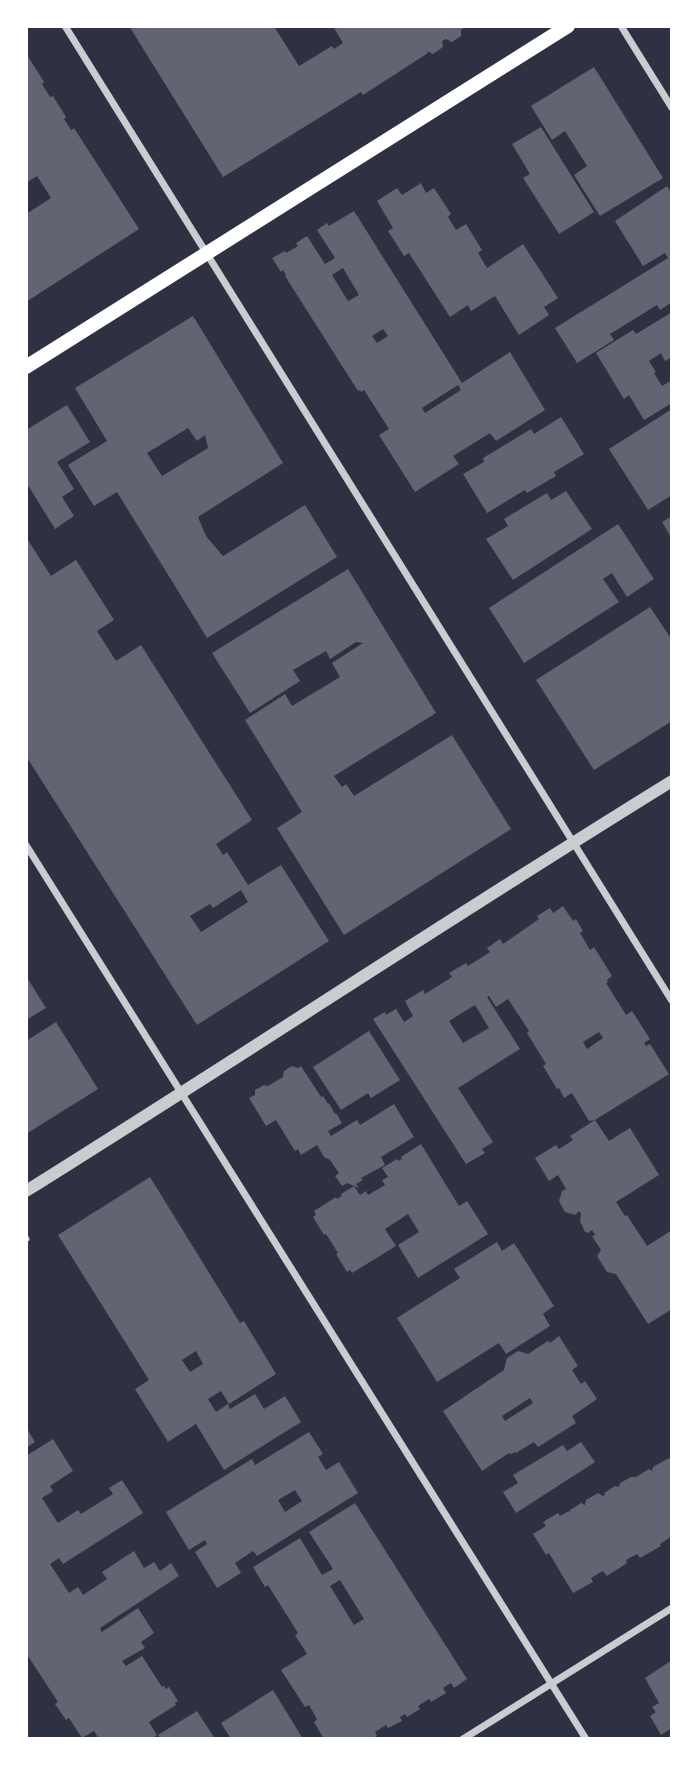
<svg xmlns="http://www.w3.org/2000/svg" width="698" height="1765" viewBox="0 0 698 1765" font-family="Arial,sans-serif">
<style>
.building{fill:#626471;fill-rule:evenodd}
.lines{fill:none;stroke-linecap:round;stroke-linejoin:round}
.service{stroke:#caccd0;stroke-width:5}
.minor{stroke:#caccd0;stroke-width:7}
.tertiary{stroke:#caccd0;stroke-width:12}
.secondary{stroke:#fff;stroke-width:14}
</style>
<rect width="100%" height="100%" fill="#2d3142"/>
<!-- building -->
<g class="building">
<path d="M129,26H278L275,28L299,66L332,46L334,49L343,43L333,26H467L461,30V36L452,42L446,39L442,41L443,47L433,54L427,51L428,53L363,95L361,92L223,177Z"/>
<path d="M26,53L44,82L42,84L50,97L53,96L66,117L64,119L71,130L74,128L139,229L26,302V214L51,198L37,176L26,183Z"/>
<path d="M594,67L663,178L600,216L574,175L587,166L565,131L552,140L531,106Z"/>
<path d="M541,127L594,212L559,234L523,178L530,174L512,144Z"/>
<path d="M421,183L426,193L434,188L451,214L448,217L456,230L466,224L482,250L478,253L487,268L523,244L558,298L544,307L549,315L519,335L495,296L471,311L468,305L450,317L409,253L404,256L388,231L393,228L377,201L397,188L402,195Z"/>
<path d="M667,186L672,193V302L660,310L657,305L610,334L614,340L577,363L555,328L668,258L665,253L643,266L615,221Z"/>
<path d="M354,211L462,383L510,352L545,410L496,441L490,433L453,456L459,464L415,492L379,435L389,429L364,390L361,392L360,390L358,391L285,276L286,275L283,270L281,272L272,258L285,251L286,253L298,246L296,243L307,236L325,264L335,258L317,230L327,223L329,226ZM343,268L359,295L348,301L332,275ZM383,329L388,336L377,343L372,336ZM458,385L461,390L425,413L422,408Z"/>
<path d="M672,312V357L665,361L661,353L649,361L656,372L654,373L662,386L672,380V403L644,420L629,395L624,399L596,353L633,330L636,334Z"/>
<path d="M193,316L283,463L198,517L206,536L223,556L305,505L337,557L207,638L117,492L94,506L68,465L107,441L75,388ZM188,428L197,441L205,435L208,448L162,476L147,453Z"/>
<path d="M67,405L90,442L57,462L74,489L62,497L74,516L55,529L26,482V430Z"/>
<path d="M672,409V495L648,510L609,449Z"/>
<path d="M561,417L584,454L554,472L556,476L527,493L525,490L487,513L463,474L484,462L483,458L531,429L534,434Z"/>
<path d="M566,491L592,529L513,580L486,539L508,526L504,519L547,493L551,500Z"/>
<path d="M672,516V539L662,522Z"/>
<path d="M618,524L654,579L627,597L612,573L603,579L619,602L524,663L489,608Z"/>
<path d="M26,537L51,576L76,560L114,620L97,631L116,661L141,645L252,820L216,844L223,855L227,852L248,885L281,865L329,941L197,1025L26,756ZM241,890L248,902L201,932L190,916L210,904L213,908Z"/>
<path d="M348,569L436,713L334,776L342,787L346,784L354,796L452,735L511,829L344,935L277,828L302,812L245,720L285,694L292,706L340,677L332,663L363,643L356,642L330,659L326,651L293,670L300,681L250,713L212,653Z"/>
<path d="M650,607L672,640V721L594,770L536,680Z"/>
<path d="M563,906L573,921L576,919L583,931L580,933L590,950L594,947L612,976L607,980L608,982L606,983L626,1015L632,1011L650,1039L644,1043L646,1046L650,1044L669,1074L595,1120L589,1121L572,1093L564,1098L559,1088L557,1089L543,1066L546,1064L527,1033L529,1031L508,999L496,1007L489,996L487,997L520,1049L458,1088L493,1142L482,1149L485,1153L466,1164L373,1019L385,1012L386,1015L396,1009L404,1022L413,1016L405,1001L423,990L425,994L452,977L449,973L466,963L468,966L490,952L487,948L500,939L503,944L539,919L537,916L550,908L553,913ZM475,1005L489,1028L463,1043L449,1021ZM599,1032L603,1038L587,1049L583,1042Z"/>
<path d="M26,976L46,1008L26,1020Z"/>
<path d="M56,1022L98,1089L26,1134V1041Z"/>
<path d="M369,1031L400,1080L371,1098L368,1093L341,1110L313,1067Z"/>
<path d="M292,1066L298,1068L301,1066L321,1097L323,1096L328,1104L329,1103L335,1114L336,1113L342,1123L328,1131L331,1136L357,1120L360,1125L394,1104L414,1137L381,1157L385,1165L361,1178L363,1180L356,1184L359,1188L347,1183L342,1186L335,1176L339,1173L330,1160L324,1157L317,1145L301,1155L298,1149L295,1151L276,1120L266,1126L249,1098L255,1095V1090L264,1085L268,1086L283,1077L284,1071Z"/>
<path d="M595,1120L609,1141L630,1128L659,1175L616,1202L625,1216L627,1215L647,1246L672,1230V1309L648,1324L616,1274L607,1272L597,1256L601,1250L592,1236L595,1235L592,1230L588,1233L585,1232L580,1221L581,1214L579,1211L575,1215L565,1212L559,1201L562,1191L566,1189L558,1175L549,1181L535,1158L556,1145L559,1149L573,1140L570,1136Z"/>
<path d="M421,1144L459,1206L467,1201L488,1234L418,1278L398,1245L419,1232L408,1214L385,1229L396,1246L352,1273L350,1270L347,1272L336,1254L338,1253L326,1234L324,1235L313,1217L316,1215L314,1211L336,1197L337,1199L342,1196L341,1194L354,1186L360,1195L366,1191L368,1195L385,1185L382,1180L388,1177L382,1168L397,1159L398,1161L402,1159L401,1157Z"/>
<path d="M150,1177L240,1323L244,1321L276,1374L229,1404L221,1391L208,1399L216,1412L228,1404L230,1409L255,1394L264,1409L285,1396L301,1422L224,1470L196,1424L168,1442L135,1389L149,1380L58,1235ZM196,1351L203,1364L190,1372L182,1360Z"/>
<path d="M497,1242L502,1251L514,1243L554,1306L543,1314L550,1326L506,1354L499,1343L437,1382L397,1318L460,1278L454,1269Z"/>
<path d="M559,1336L578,1366L572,1370L581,1384L585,1381L597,1399L572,1416L576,1423L538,1447L534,1442L516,1453L515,1452L511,1454L509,1453L482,1471L443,1411L504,1370L507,1358L518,1351L528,1354L548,1341L550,1343ZM530,1398L533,1403L505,1421L502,1416Z"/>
<path d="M26,1427L35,1442L26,1448Z"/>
<path d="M309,1432L323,1454L318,1457L326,1470L339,1462L358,1493L257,1556L253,1551L235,1563L241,1573L217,1588L195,1552L207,1544L205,1540L189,1550L166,1512L252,1459L255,1465ZM295,1490L302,1501L285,1512L278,1500Z"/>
<path d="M53,1439L73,1471L50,1486L53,1491L42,1498L58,1523L78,1510L81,1514L113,1494L109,1488L122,1480L143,1513L63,1564L59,1558L50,1564L69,1593L78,1587L83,1595L107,1579L102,1572L134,1551L144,1568L154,1562L160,1571L171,1563L179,1576L100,1628L102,1632L138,1608L154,1633L141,1642L145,1648L122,1661L126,1666L142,1656L162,1687L164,1686L166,1689L169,1687L178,1701L175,1703L176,1705L149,1722L157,1735L152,1739H99L94,1731L82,1738L69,1718L66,1720L55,1704L58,1702L26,1653V1456Z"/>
<path d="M581,1442L595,1462L516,1513L503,1492L518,1483L513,1475L563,1445L567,1451Z"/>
<path d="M669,1458L672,1462V1536L660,1544L661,1546L640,1558L637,1554L626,1560L627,1563L607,1576L603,1571L591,1578L593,1582L573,1593L549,1553L546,1555L533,1534L546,1526L543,1522L558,1513L560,1516L569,1511L570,1513V1510L581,1503L585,1505L586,1500L598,1493L603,1496L605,1495L604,1493L615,1486L619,1487L620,1483L631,1477H636L649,1469L652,1471L653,1467Z"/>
<path d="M355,1503L467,1679L454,1688L451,1683L443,1688L446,1693L431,1702L429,1699L418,1706L420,1709L407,1717L405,1714L400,1717L402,1721L388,1728L386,1725L375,1732L377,1736L372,1739H324L314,1722L317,1719L309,1705L305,1707L281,1670L307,1654L295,1635L298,1633L268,1585L265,1587L253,1567L300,1538L322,1575L333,1569L309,1532ZM340,1580L364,1619L354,1625L330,1586Z"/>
<path d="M672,1660V1728L661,1735L650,1716L656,1712L652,1707L659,1703L645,1678Z"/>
<path d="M273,1690L303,1739H231L221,1723Z"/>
<path d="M197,1711L215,1739H161L158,1735Z"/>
</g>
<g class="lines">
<!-- service -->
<path class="service" d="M26,1237L27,1239"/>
<!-- minor -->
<g class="minor">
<path d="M65,26L672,1001"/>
<path d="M621,26L672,108"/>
<path d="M26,845L586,1739"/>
<path d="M463,1739L672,1608"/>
</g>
<!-- tertiary -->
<path class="tertiary" d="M26,1191C242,1056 455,915 672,781"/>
<!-- secondary -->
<path class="secondary" d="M26,367L568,26"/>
</g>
<!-- border -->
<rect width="698" height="1765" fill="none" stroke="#ffffff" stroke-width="56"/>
</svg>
